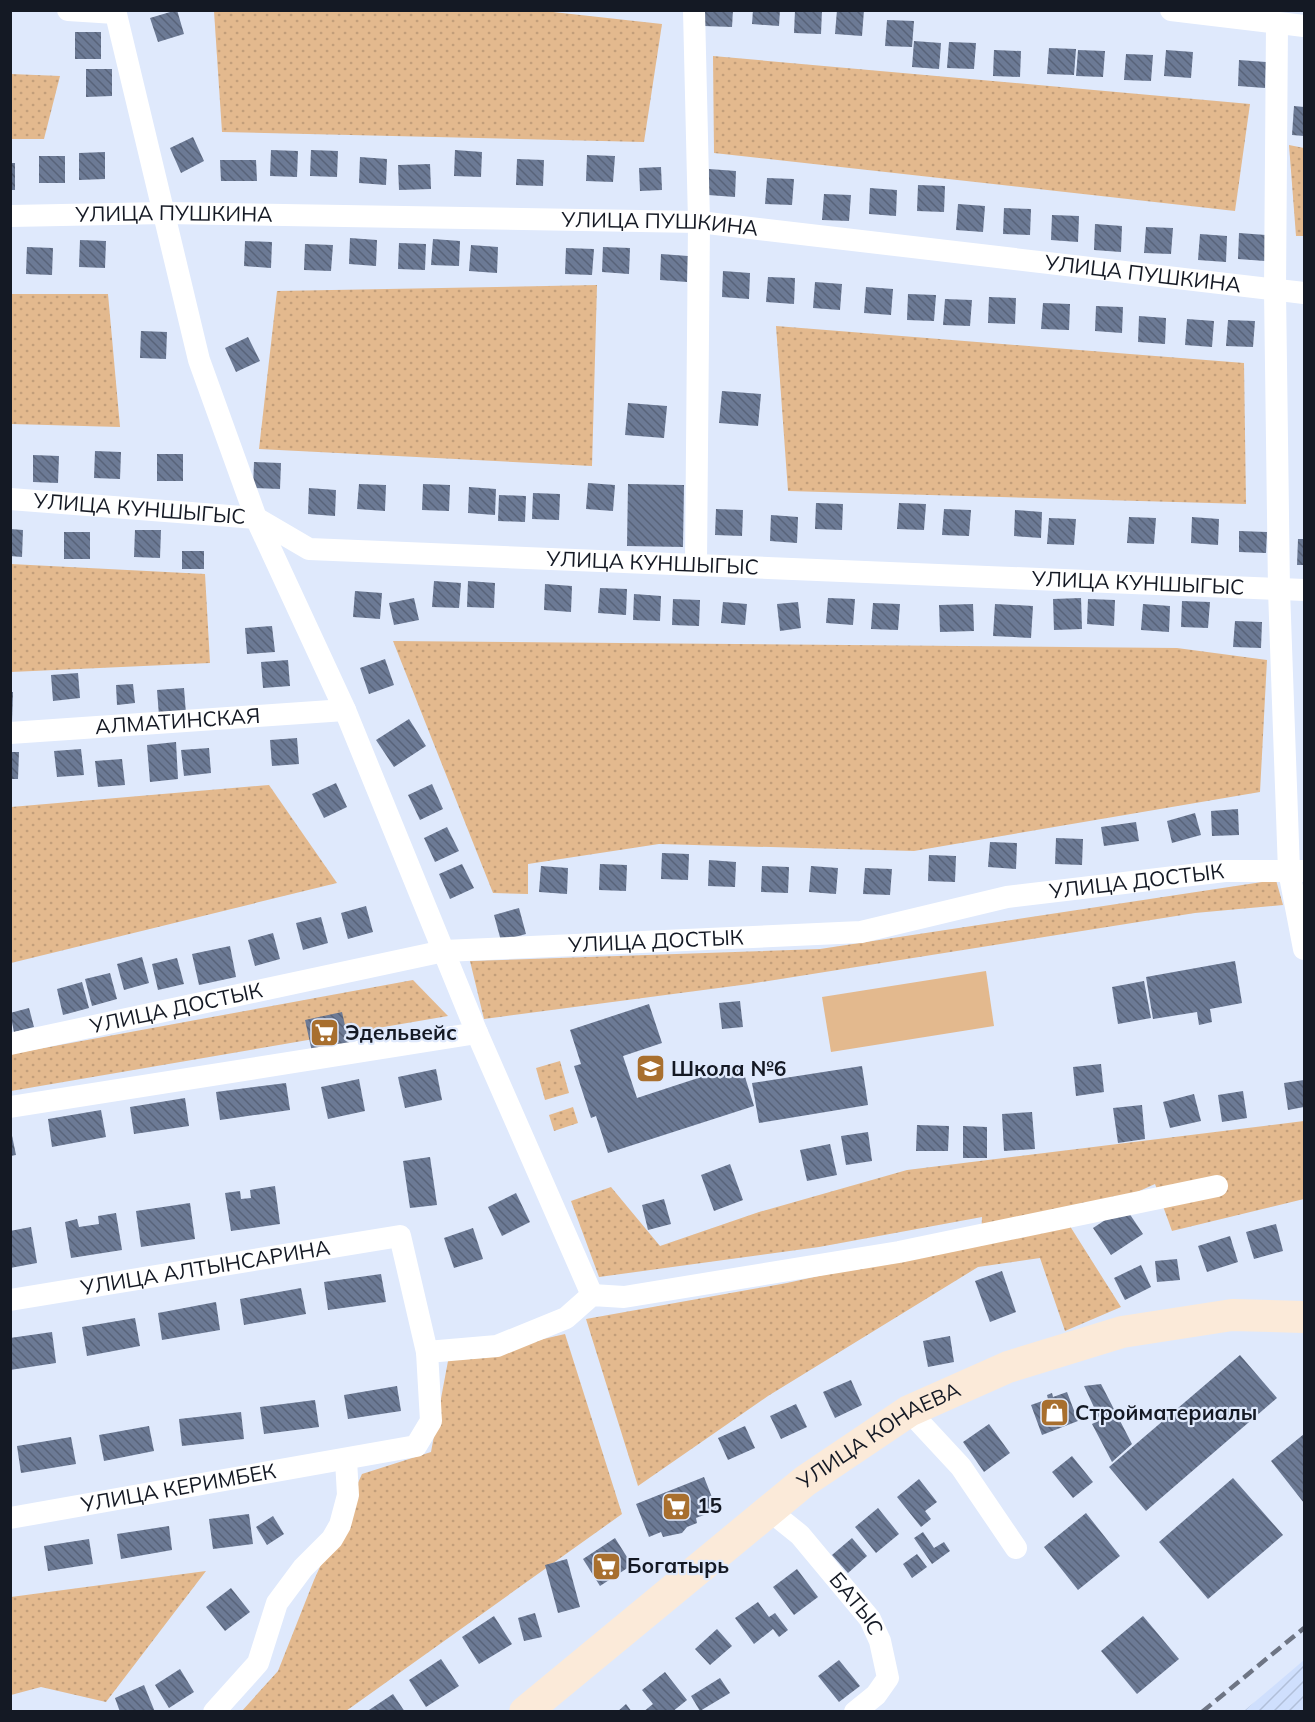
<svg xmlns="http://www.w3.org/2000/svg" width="1315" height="1722" viewBox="0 0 1315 1722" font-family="Mulish,sans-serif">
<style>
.industrial{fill:url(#industrial-furrows)}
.grass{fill:url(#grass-dots)}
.garden{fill:#e3b98e}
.building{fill:url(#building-back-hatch)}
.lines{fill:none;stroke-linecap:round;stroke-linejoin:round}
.street{stroke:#fff;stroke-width:22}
.secondary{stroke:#fbead9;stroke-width:32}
.rail{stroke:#6e7584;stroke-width:4.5;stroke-dasharray:12 6;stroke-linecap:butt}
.labels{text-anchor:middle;stroke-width:4.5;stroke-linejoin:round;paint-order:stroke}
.street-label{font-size:21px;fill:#141924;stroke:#dfe9fc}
.poi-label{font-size:21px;font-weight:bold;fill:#141924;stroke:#dfe9fc;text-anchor:start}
</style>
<defs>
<pattern id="industrial-furrows" width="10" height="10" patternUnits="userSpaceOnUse" patternTransform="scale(1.5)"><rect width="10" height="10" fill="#cfdffd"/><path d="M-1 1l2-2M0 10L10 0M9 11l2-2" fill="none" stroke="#b1bfd9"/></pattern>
<pattern id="grass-dots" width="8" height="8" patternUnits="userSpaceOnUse" patternTransform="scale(1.5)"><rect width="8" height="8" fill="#e3b98e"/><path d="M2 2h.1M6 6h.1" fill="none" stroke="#c29e7a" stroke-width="1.8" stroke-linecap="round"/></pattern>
<pattern id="building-back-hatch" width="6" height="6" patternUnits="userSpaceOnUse" patternTransform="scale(1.5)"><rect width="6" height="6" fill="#6c7a95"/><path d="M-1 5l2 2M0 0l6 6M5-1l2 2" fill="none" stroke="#586379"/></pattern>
</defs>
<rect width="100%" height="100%" fill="#dfe9fc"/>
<!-- industrial -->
<path class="industrial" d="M1304,1660V1711H1244Z"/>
<!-- grass -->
<g class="grass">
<path d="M535,10L662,24L644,142L222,132L214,11Z"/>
<path d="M713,56L1250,104L1235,211L714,153Z"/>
<path d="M11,74L60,76L44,139H11Z"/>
<path d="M1289,145L1304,148V236H1296Z"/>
<path d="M597,285L592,466L259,449L277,291Z"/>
<path d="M11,294H108L120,427L11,424Z"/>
<path d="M776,326L1244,363L1246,504L788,491Z"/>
<path d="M11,564L205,574L210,663L11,672Z"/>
<path d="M393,641L1177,648L1267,660L1260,792L914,851L659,844L528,864V894L493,893Z"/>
<path d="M269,785L337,883L11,963V807Z"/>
<path d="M1276,880L1283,905L1195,913L749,984L484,1019L470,961L820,949Z"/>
<path d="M413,980L448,1016L11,1091V1054Z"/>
<path d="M560,1061L569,1093L545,1100L536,1068Z"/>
<path d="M573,1107L578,1123L554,1131L549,1115Z"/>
<path d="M1304,1121V1199L1172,1231L1155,1184L1068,1223L1121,1307L1065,1331L1040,1258L978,1267L768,1396L638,1486L586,1319L787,1283L981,1240L982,1217L819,1247L599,1277L571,1201L611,1187L660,1246L759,1212L907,1170Z"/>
<path d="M565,1334L622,1514L346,1711L241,1712L278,1671L314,1580L362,1474L431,1452L448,1361Z"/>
<path d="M206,1571L106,1702L41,1687L11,1695V1597Z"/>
</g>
<!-- garden -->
<path class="garden" d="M986,971L994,1026L831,1052L822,997Z"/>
<!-- building -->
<g class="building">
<path d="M177,10L184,34L158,42L150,18Z"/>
<path d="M705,10H733L732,27L704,26Z"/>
<path d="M753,10H780L779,26L752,24Z"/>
<path d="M795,10H822L821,34L794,33Z"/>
<path d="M837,10H864L862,36L835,34Z"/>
<path d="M887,20L914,21L912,47L885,46Z"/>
<rect x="75" y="32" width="26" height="27"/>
<path d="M914,41L941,43L939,69L912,67Z"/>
<path d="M949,42L976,43L974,69L947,68Z"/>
<path d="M1049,48L1076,49L1074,75L1047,74Z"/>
<path d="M994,50L1021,51L1020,77L993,76Z"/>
<path d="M1078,50L1105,51L1103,77L1076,76Z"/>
<path d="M1166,50L1193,52L1191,78L1164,76Z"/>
<path d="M1126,54L1153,55L1151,81L1124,80Z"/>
<path d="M1239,60L1266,62L1265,88L1238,86Z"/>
<path d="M86,69H112V96L86,97Z"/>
<path d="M1294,106L1304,107V136L1292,135Z"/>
<path d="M193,137L204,161L181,173L170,148Z"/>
<path d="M271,150L298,151L297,177L270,176Z"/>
<path d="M311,150L338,151L337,177L310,176Z"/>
<path d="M455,150L482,152L481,177L454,176Z"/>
<path d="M105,152V179L79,180V153Z"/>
<path d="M587,155L615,156L613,182L586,181Z"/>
<rect x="39" y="156" width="26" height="27"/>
<path d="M360,157L387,159L386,185L359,183Z"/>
<path d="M517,159L544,160L543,186L516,185Z"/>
<path d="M220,160H256L257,181H221Z"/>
<rect x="10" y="163" width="5" height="27"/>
<path d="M430,164L431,189L399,190L398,165Z"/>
<path d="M661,167L662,190L640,191L639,168Z"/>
<path d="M709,169L736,171L735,197L708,195Z"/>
<path d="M767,178L794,179L792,205L765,204Z"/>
<path d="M918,185L945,186L944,212L917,211Z"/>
<path d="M870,188L897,190L896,216L869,214Z"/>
<path d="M824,194L851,195L849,221L822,220Z"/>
<path d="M958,204L985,206L983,232L956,230Z"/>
<path d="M1004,208L1031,209L1030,235L1003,234Z"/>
<path d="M1052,215L1079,216L1078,242L1051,240Z"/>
<path d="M1095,224L1122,226L1121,252L1094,250Z"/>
<path d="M1146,227L1173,228L1171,254L1144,253Z"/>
<path d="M1239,233L1266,235L1265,261L1238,259Z"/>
<path d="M1200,234L1227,236L1226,262L1198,260Z"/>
<path d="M350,238L377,240L376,266L349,264Z"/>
<path d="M433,239L460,241L459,266L431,265Z"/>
<path d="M80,240L106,241L105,268L79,267Z"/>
<path d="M245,241L272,242L271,268L244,266Z"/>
<path d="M399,243L426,244L425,270L398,269Z"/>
<path d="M305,244L333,245L331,271L304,270Z"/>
<path d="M471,245L498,247L497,273L469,271Z"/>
<path d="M27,247L53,248L52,275L26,274Z"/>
<path d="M603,247L630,248L629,274L602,272Z"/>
<path d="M566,248L594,249L592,275L565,274Z"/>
<path d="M661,254L688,256L687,282L660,280Z"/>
<path d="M723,271L750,273L749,299L722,297Z"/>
<path d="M768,277L795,278L794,304L766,302Z"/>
<path d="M815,282L842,284L840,310L813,308Z"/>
<path d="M866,287L893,289L891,315L864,313Z"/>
<path d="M908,294L936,295L934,321L907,320Z"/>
<path d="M989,297L1016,298L1015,324L988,323Z"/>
<path d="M945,299L972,300L970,326L943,325Z"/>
<path d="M1043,303L1070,304L1069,330L1041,329Z"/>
<path d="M1096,306L1123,307L1122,333L1095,331Z"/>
<path d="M1139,316L1166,318L1165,344L1138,342Z"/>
<path d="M1187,319L1214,321L1212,347L1185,345Z"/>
<path d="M1228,320L1255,321L1253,347L1226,346Z"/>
<path d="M141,331L167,332L166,359L140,358Z"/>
<path d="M248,337L260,361L236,372L225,348Z"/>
<path d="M722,391L761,394L758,426L719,423Z"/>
<path d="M628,403L667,406L664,438L625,435Z"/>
<path d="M95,451L121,452L120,479L94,478Z"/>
<rect x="157" y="454" width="26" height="27"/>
<path d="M33,455L59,456L58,483L33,482Z"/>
<path d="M254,462L281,463L280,489L253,488Z"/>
<path d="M588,483L615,485L613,511L586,509Z"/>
<path d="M359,484L386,485L385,511L357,509Z"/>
<path d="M423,484L450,485L449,511L422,510Z"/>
<path d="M628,484L684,485L683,547L627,546Z"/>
<path d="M469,487L496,489L495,515L468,513Z"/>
<path d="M309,488L336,490L335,516L308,514Z"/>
<path d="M533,493L560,494L559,520L532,519Z"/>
<path d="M499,495L526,496L525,522L498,521Z"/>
<path d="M816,503L843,504L842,530L815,529Z"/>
<path d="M899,503L926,504L924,530L897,529Z"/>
<path d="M716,509L743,510L742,536L715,535Z"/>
<path d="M944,509L971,510L969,536L942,535Z"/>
<path d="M1015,510L1042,512L1041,538L1014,536Z"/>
<path d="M771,515L798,517L797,543L770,541Z"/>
<path d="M1129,517L1156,518L1154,544L1127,543Z"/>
<path d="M1192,517L1219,519L1218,545L1191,543Z"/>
<path d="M1049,518L1076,519L1074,545L1047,544Z"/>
<path d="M10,529L23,530L22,557L10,556Z"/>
<path d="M135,530H161L160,558L134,557Z"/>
<path d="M1239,531L1267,532L1266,553L1239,552Z"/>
<rect x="64" y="532" width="26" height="27"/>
<path d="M1298,539H1304V565H1297Z"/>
<rect x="182" y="551" width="22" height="18"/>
<path d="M434,581L461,583L459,608L432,607Z"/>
<path d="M468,581L495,583L494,608L467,607Z"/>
<path d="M545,584L572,586L571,612L544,610Z"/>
<path d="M600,588L627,589L626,615L598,613Z"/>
<path d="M355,591L382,593L380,619L353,617Z"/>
<path d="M634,594L661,596L660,621L633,620Z"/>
<path d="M414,598L419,620L394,625L389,603Z"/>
<path d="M828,598L855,599L853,625L826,623Z"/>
<path d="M1081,598L1082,629L1054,630L1053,599Z"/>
<path d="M673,599L700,600L699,626L672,625Z"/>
<path d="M1088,599L1115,600L1114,626L1087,624Z"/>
<path d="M1182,601L1210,602L1208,628L1181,627Z"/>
<path d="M723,602L747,604L745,625L721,623Z"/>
<path d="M798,602L801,628L780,631L777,604Z"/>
<path d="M873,603L900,604L898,630L871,629Z"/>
<path d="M973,604L974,631L940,632L939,605Z"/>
<path d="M995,604L1033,606L1031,638L993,636Z"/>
<path d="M1143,604L1170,606L1169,632L1141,630Z"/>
<path d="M1235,621L1262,622L1261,648L1233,647Z"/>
<path d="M272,626L275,652L247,654L245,628Z"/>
<path d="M385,659L394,685L369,694L360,668Z"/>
<path d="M288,660L290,686L263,688L261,662Z"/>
<path d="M78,673L80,698L53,701L51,675Z"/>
<path d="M133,684L135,703L117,705L116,685Z"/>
<path d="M184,688L186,714L159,716L157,690Z"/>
<path d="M10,692H13L12,721H10Z"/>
<path d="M409,719L426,746L394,767L376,740Z"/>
<path d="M297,738L299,764L272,766L270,740Z"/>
<path d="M176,742L178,779L150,782L147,745Z"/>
<path d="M209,748L211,773L184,776L181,750Z"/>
<path d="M81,749L84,775L57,777L54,751Z"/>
<path d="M10,752H19L18,779H10Z"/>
<path d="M122,759L125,785L98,787L95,761Z"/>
<path d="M336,783L347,807L324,818L312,794Z"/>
<path d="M432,784L443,809L420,820L408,795Z"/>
<path d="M1238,809L1239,835L1212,836L1211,811Z"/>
<path d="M1195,813L1201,835L1172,843L1167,821Z"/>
<path d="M1136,822L1139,841L1104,846L1101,827Z"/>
<path d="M447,827L459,851L435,862L424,838Z"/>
<path d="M1056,838L1083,839L1082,865L1055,864Z"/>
<path d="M990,842L1017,843L1016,869L988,867Z"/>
<path d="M662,853L689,854L688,880L661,879Z"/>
<path d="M929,855L956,856L955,882L928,881Z"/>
<path d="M709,860L736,862L735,887L708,886Z"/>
<path d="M462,864L474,888L450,899L439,874Z"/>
<path d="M600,864L627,865L626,891L599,890Z"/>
<path d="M541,866L568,868L567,894L539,892Z"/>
<path d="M762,866L789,867L788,893L761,892Z"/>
<path d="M811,866L838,868L836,894L809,892Z"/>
<path d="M865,868L892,869L890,895L863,894Z"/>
<path d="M366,906L373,932L348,939L341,913Z"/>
<path d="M519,908L526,934L501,941L494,915Z"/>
<path d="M321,917L328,943L303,950L296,923Z"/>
<path d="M273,933L280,959L255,966L248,940Z"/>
<path d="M230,946L236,977L199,985L192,954Z"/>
<path d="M142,957L149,983L124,990L117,964Z"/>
<path d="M177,958L184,984L158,990L152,964Z"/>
<path d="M1235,961L1242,1003L1210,1009L1212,1022L1199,1025L1197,1012L1153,1019L1146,977Z"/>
<path d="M110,973L117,999L92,1006L85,979Z"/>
<path d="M1144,981L1151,1018L1118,1024L1112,987Z"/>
<path d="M82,982L89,1008L63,1015L57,989Z"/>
<path d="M740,1001L743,1027L722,1029L719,1003Z"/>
<path d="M649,1004L662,1043L623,1056L637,1098L741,1064L754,1106L608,1153L596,1116L591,1118L574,1066L581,1064L570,1030Z"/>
<path d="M29,1008L34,1027L14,1032L10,1013Z"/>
<path d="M342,1012L349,1043L312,1052L305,1020Z"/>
<path d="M1101,1064L1104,1092L1076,1096L1073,1067Z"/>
<path d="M862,1066L868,1105L759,1123L752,1083Z"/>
<path d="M436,1069L442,1100L405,1108L398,1077Z"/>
<path d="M359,1079L365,1111L328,1119L321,1087Z"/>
<path d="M1304,1080V1107L1288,1110L1284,1083Z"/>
<path d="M286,1083L290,1110L220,1120L216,1092Z"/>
<path d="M1243,1091L1247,1118L1222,1122L1218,1095Z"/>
<path d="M1194,1094L1201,1121L1170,1128L1163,1102Z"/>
<path d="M185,1098L189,1126L134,1134L130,1107Z"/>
<path d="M1142,1105L1145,1139L1118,1143L1113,1108Z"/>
<path d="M101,1110L106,1137L52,1147L48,1119Z"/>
<path d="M1032,1112L1035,1149L1004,1151L1002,1114Z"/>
<path d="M917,1125L949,1126L948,1151H916Z"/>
<path d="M10,1126L16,1155L10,1156Z"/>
<path d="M963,1126L987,1127V1158H963Z"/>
<path d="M868,1132L872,1161L846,1165L841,1136Z"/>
<path d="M830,1144L837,1175L807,1181L800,1150Z"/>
<path d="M430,1157L437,1205L410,1208L403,1161Z"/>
<path d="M730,1164L743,1200L714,1211L701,1175Z"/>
<path d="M275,1186L280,1224L231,1231L225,1193L240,1191L241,1199L251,1198L250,1190Z"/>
<path d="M516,1193L530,1222L502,1236L488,1207Z"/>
<path d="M664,1199L671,1224L648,1230L642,1205Z"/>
<path d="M190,1203L195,1239L141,1247L136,1211Z"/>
<path d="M1125,1207L1143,1234L1111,1255L1093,1228Z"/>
<path d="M116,1213L122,1250L71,1258L65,1222L77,1219L79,1227L99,1224L98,1216Z"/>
<path d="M1276,1224L1283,1251L1254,1259L1246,1232Z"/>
<path d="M31,1227L37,1263L10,1268V1231Z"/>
<path d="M473,1228L483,1259L454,1268L444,1238Z"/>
<path d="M1230,1236L1238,1262L1207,1272L1198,1246Z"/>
<path d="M1177,1259L1180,1280L1157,1282L1155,1261Z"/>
<path d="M1141,1265L1151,1287L1125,1300L1114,1278Z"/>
<path d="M1002,1271L1016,1312L990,1322L975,1281Z"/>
<path d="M381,1274L386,1302L328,1310L324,1282Z"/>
<path d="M301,1288L306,1314L244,1325L240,1299Z"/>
<path d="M216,1302L220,1330L162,1340L158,1313Z"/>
<path d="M135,1318L140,1346L87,1356L82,1327Z"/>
<path d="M52,1332L56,1363L10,1370V1338Z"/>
<path d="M950,1336L954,1362L928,1367L923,1341Z"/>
<path d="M1240,1355L1277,1398L1146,1511L1109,1467Z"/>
<path d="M851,1380L862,1405L835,1418L823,1392Z"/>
<path d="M1101,1384L1132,1444L1112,1462L1092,1424L1100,1420L1084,1386Z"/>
<path d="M397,1386L401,1411L348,1419L344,1395Z"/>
<path d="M1067,1392L1078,1421L1042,1435L1031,1405L1048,1399L1047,1395L1052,1393L1053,1397Z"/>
<path d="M315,1400L319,1427L264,1434L260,1407Z"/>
<path d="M796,1404L807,1427L781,1439L770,1416Z"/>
<path d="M241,1412L244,1439L182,1446L179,1419Z"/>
<path d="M989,1424L1010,1453L984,1472L963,1442Z"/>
<path d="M149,1426L154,1451L104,1461L99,1435Z"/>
<path d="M745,1426L755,1448L728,1460L718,1438Z"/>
<path d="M1304,1434V1503L1271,1461Z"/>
<path d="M71,1437L76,1464L21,1473L17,1446Z"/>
<path d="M1072,1456L1093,1482L1073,1498L1052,1472Z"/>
<path d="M704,1477L717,1510L696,1518L697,1523L687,1527L682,1533L663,1537L661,1532L649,1537L636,1504Z"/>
<path d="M1233,1478L1283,1535L1208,1599L1159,1542Z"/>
<path d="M919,1479L937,1502L925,1511L931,1519L921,1527L897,1497Z"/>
<path d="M878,1508L899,1534L876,1553L855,1527Z"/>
<path d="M1086,1513L1120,1556L1078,1590L1044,1547Z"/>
<path d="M249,1514L253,1544L213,1549L209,1519Z"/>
<path d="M273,1516L284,1534L267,1545L256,1527Z"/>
<path d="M169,1526L172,1550L121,1559L117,1534Z"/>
<path d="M923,1532L934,1548L944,1542L950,1551L932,1564L914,1538Z"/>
<path d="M615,1538L632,1565L600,1586L583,1559Z"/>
<path d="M852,1538L867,1556L848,1573L832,1555Z"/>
<path d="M89,1539L93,1564L48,1571L44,1546Z"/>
<path d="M917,1554L927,1567L912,1578L903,1564Z"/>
<path d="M567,1559L580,1607L558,1613L545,1565Z"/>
<path d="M797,1569L818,1597L794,1615L773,1587Z"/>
<path d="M231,1588L250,1612L225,1631L206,1607Z"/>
<path d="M758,1602L769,1617L775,1613L788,1630L779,1637L773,1629L754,1644L735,1618Z"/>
<path d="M535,1613L542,1637L524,1641L518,1618Z"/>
<path d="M494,1616L512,1644L479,1664L462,1637Z"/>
<path d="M1143,1616L1179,1659L1137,1694L1101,1651Z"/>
<path d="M717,1629L732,1646L710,1665L695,1649Z"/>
<path d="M441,1659L459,1686L426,1707L409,1680Z"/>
<path d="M839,1660L860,1686L839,1702L818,1676Z"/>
<path d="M180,1669L194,1692L169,1708L155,1685Z"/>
<path d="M665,1672L687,1700L672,1712H643L653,1704L642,1690Z"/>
<path d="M720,1678L730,1693L700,1711L691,1696Z"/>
<path d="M144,1685L155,1712H120L115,1698Z"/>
<path d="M393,1694L405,1712H366Z"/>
<path d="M626,1704L632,1712H617Z"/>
</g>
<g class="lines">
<!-- street -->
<g class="street">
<path d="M68,10L115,13"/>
<path d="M115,10L199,360L256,518L345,710L477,1033L592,1295"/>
<path d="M694,10L699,222L696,563"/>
<path d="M1171,10L1304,26"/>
<path d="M1277,23L1275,290L1279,590L1289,871L1304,949"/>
<path id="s1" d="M10,216L165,213L699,222L1304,293"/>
<path id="s2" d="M10,499L256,518L309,549L1304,590"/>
<path id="s3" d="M10,733L345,710"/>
<path id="s4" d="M10,1044L444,951L861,932L1007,897L1225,871H1304"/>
<path d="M10,1107L477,1033"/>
<path id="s5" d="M10,1300L400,1236L427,1352L497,1346L566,1318L592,1295L624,1297L899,1252L1217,1186"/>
<path d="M909,1411L961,1467L1016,1548"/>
<path id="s6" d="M769,1510L800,1535L870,1619L880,1641L888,1678L876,1695L855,1712"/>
<path id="s7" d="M10,1518L416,1446L431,1421L427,1352"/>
<path d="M214,1712L258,1663L277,1603L303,1568L332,1539L340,1525L348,1495L346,1460"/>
</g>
<!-- secondary -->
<path class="secondary" id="s8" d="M525,1712L805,1481L909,1411L1008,1367L1122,1332L1232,1315L1304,1317"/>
<!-- rail -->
<path class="rail" d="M1202,1712L1304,1628"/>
</g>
<!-- icons -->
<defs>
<symbol id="supermarket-square" viewBox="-11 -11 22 22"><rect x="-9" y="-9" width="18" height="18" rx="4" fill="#a86f2e" stroke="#dfe9fc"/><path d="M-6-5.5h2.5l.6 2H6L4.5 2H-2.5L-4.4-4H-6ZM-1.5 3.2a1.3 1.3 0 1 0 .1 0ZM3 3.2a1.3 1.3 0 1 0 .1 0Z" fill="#fff"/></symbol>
<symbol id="school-square" viewBox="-11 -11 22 22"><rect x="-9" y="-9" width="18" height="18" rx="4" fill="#a86f2e" stroke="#dfe9fc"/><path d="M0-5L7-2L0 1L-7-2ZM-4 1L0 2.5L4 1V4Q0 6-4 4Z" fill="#fff"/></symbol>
<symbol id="shop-square" viewBox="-11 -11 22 22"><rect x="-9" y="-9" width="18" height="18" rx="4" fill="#a86f2e" stroke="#dfe9fc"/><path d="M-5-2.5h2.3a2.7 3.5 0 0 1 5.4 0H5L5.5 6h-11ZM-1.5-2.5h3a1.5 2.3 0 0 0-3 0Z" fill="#fff"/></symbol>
</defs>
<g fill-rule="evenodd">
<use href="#supermarket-square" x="308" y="1016" width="33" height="33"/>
<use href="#school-square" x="634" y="1052" width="33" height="33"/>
<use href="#shop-square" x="1038" y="1396" width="33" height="33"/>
<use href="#supermarket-square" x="660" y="1490" width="33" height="33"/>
<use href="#supermarket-square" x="590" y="1550" width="33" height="33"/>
</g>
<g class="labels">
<!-- street labels -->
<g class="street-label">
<text dy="7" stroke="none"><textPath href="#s1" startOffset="164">УЛИЦА ПУШКИНА</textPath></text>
<text dy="7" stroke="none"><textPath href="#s1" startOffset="650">УЛИЦА ПУШКИНА</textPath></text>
<text dy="7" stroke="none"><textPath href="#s1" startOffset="1136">УЛИЦА ПУШКИНА</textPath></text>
<text dy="7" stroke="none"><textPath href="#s2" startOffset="130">УЛИЦА КУНШЫГЫС</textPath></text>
<text dy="7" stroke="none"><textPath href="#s2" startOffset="652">УЛИЦА КУНШЫГЫС</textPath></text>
<text dy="7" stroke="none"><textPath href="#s2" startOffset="1138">УЛИЦА КУНШЫГЫС</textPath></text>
<text dy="7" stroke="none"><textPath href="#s3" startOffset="168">АЛМАТИНСКАЯ</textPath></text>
<text dy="7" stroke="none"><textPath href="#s4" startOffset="1142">УЛИЦА ДОСТЫК</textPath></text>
<text dy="7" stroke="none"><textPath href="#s4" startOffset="656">УЛИЦА ДОСТЫК</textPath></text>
<text dy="7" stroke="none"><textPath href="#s4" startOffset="170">УЛИЦА ДОСТЫК</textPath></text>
<text dy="7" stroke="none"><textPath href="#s5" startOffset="198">УЛИЦА АЛТЫНСАРИНА</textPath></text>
<text dy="7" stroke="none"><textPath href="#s8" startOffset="450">УЛИЦА КОНАЕВА</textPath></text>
<text dy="7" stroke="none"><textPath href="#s7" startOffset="171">УЛИЦА КЕРИМБЕК</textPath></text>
<text dy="7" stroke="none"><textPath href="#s6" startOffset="129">БАТЫС</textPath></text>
</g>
<!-- poi labels -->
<g class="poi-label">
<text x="345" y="1040">Эдельвейс</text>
<text x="671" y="1076">Школа №6</text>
<text x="1075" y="1420">Стройматериалы</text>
<text x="697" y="1513">15</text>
<text x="627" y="1573">Богатырь</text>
</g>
</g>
<!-- border -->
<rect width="1315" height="1722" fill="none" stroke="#141924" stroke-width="24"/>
</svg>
